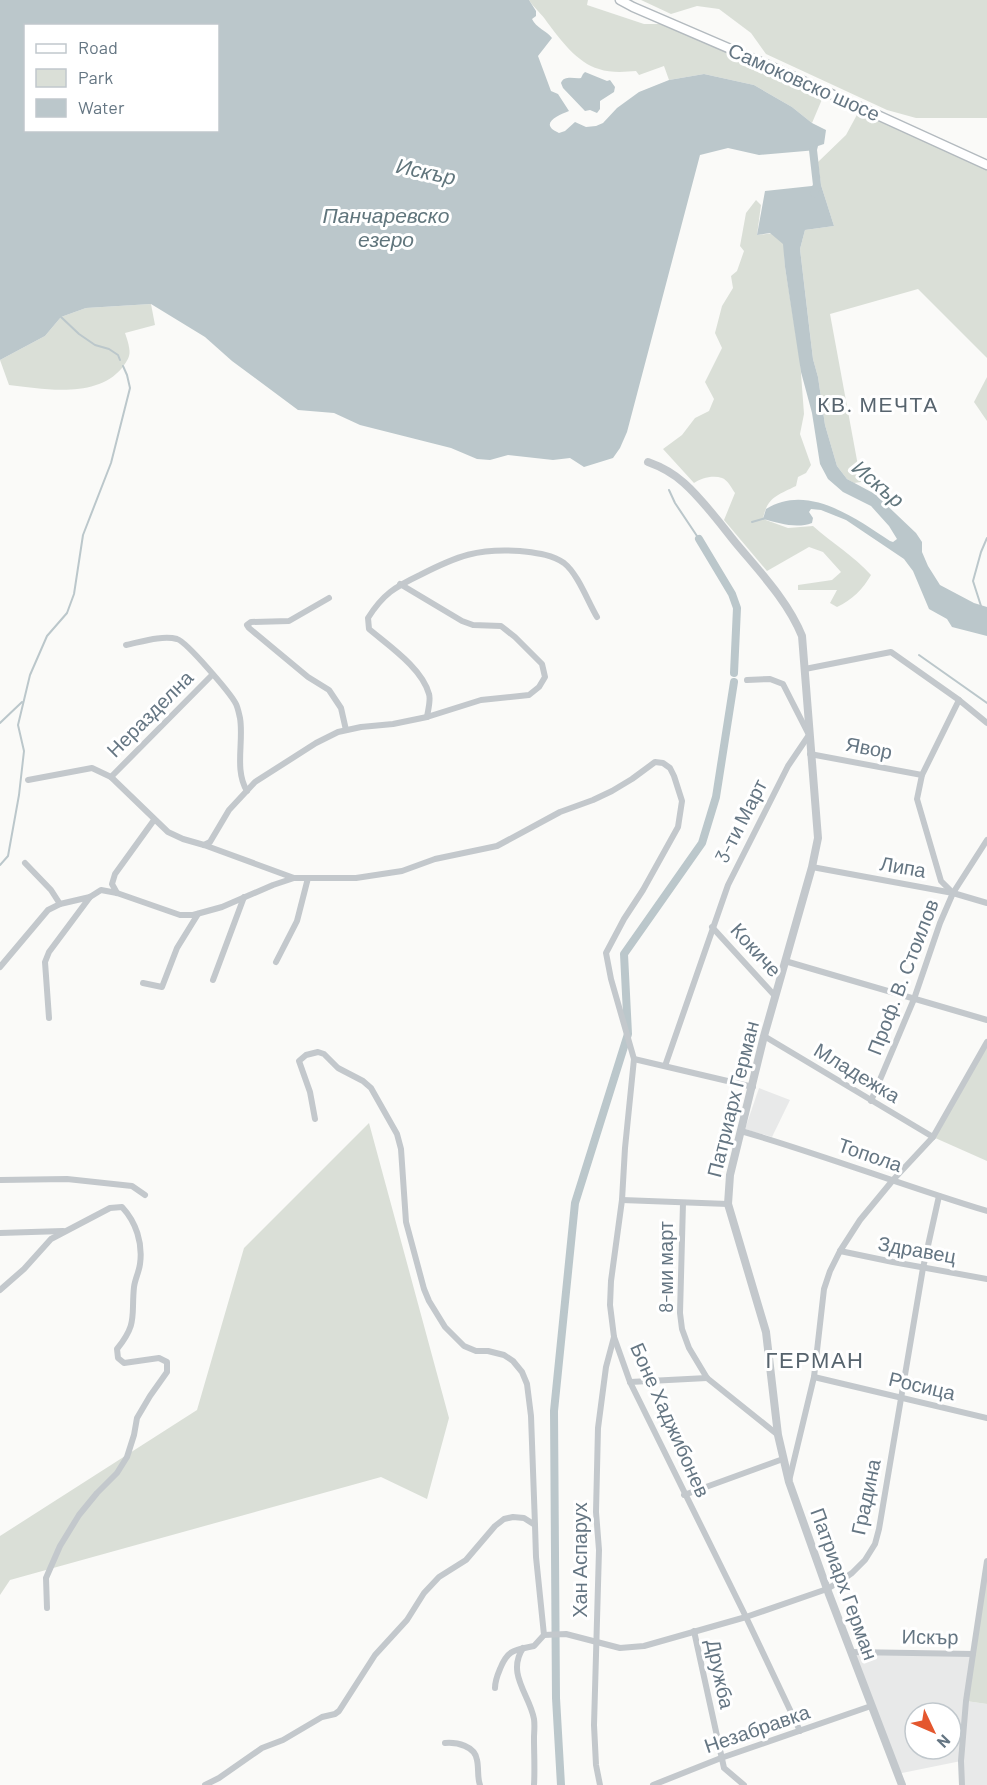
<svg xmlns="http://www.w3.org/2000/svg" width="987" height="1785" viewBox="0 0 987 1785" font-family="Barlow,sans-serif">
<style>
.built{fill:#e8e9e9;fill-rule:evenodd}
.green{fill:#dadfd7}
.water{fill:#bbc7cb;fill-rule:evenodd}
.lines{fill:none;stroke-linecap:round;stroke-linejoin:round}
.stream{stroke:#bbc7cb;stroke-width:2}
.canal{stroke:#bbc7cb;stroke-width:8}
.secondary-casing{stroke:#b3babf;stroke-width:11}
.minor{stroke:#c3c8cc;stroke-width:6}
.tertiary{stroke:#c3c8cc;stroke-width:8}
.secondary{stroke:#fff;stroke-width:8}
.labels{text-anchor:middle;stroke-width:6;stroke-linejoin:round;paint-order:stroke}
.street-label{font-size:20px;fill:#657683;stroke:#fff}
.water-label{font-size:21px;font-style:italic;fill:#60757c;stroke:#fff}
.neighbourhood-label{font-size:21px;letter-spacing:1.5px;fill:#57646e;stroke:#fff}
.quarter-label{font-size:22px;letter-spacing:1.5px;fill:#57646e;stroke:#fff}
</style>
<rect width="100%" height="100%" fill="#fafaf8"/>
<!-- built -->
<g class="built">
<path d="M759,1088L790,1100L772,1137L745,1129Z"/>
<path d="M851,1652L973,1654L966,1701L987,1704V1785H962L961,1761L897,1774ZM915,1713H951V1749H915Z"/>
</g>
<!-- green -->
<g class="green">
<path d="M529,0H588L587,5L644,24H660L697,38L823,97L812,123L792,107L754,85L704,74L669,80L664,66L639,75L636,71C625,72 610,73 599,69C577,63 560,39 547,22C542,14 534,8 529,0Z"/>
<path d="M641,0H987V118H916L887,110L766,54L751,33L719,9L697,6L671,14Z"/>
<path d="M859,111L987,170V358L918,289L830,314L861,482L854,483L847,479L837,466L825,425L818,377L813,359L800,249L805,230L834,226L821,185L818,162L846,135Z"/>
<path d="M756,200L761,205L757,235L792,231L784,250L785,267L800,360L804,414L800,434L811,465L806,473L798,477L796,486C778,495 767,497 763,519L788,528L813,526C832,543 854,556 871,575C863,589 852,600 837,607L830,603L837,590H798V585L832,580L841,572L823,552L809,547L767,571L724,520L735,493C732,489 728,480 722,478C713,475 701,478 694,483L663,449L682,435L695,418L709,411L714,399L705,382L722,348L715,333L722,306L733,288L731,276L737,271L744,251L740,246L746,213Z"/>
<path d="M151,304L155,325L125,333C127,339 131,350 129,356C128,360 124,365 122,368C96,399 44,389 9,385L0,360L45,336L61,317L86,308Z"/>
<path d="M987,377V421L974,402Z"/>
<path d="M987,1042V1161L933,1137Z"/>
<path d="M369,1123L449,1418L427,1499L381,1477L10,1580L0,1595V1536L197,1410L244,1248Z"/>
<path d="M987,1561V1704L966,1701Z"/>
</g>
<!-- water -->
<g class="water">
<path d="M0,0H529L536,11V16L532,19C536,28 547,31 552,38L538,56L551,91L558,94L569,111C558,115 538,124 559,133L565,131L575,122L586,127L596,126L603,123L617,108L639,92L669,80L704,74L754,85L792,107L812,123L826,130L824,144L818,146L817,150L759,155L728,148L700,155L627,432L620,448L613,458L584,467L570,458L553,460L508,455L490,460L477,459L451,448L360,425L334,413L298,410L232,361L205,337L151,304L86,308L61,317L45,336L0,360ZM26,26H218V130H26Z"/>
<path d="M585,72L607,81L610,80L615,87L614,92L600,101V109L597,113L590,110L585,111L563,88L561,83C564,75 574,79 581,78L583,74Z"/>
<path d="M821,185L834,226L805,230L800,249L810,334L813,359L818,377L825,425L837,466L847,479L875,494L916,533L922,542V552L928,566L940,585L974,603L987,607V636L952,627L947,619L929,609L913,571L904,559L846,520L821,510L811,509L809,512L813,518L812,523C796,529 779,523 763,519L766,509C808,483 855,518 890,541L893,542L897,539L889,526L871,506L843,492L828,479L820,464L812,413L801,372L785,267L783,244L770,233L757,235L765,191Z"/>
</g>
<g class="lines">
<!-- stream -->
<g class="stream">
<path d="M61,317L79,334L95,345L109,349L118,355L120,360"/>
<path d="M669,490L675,503L699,539"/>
<path d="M752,522L766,518"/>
<path d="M981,606L973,581L981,552L987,538"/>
<path d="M919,655L987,703"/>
<path d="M0,723L22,702"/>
<path d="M0,865L8,856L19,795L24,751L18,725L30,675L47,636L67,613L74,594L83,535L111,463L130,388L127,375L123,366"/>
</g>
<!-- canal -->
<g class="canal">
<path d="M813,150L817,185L814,193"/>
<path d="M699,539L732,594L737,608L734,673"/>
<path d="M561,1785L556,1698L554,1411L575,1203L628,1034L624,954L702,843L716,797L734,682"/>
</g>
<defs>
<path id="secondary" d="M620,0L633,7L770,66L987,165"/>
</defs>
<!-- secondary casing -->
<use href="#secondary" class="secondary-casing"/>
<!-- minor -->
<g class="minor">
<path d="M329,598L289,621L251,622L247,625L249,628L308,677L329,690L341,708L346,730"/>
<path d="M126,645C141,642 162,635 177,639C187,642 231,694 236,704C238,708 239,714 240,718C244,741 234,770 247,791"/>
<path d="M805,669L891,652L959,700L987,723"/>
<path d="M427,717C428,710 431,700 429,694C422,668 389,646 369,629L368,618C383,594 395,587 420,575C457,556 478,548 520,551C536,553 551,554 564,563C578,574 588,602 597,617"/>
<path d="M810,754L922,775"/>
<path d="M111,777L212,675"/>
<path d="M28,780L92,768L111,777L168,832L183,839L204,845L294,878"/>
<path d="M204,845L210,842L229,810L255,782L316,743L338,732L361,727L393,724L427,717L481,700L529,695L539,687L545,677L542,664L515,637L501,626L473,625L462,621L400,584"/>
<path d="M25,863L51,890L60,904"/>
<path d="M812,867L953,893L987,903"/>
<path d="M117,893L112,884L115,874L154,820"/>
<path d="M953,893L987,840"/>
<path d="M712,927L775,996"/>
<path d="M785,961L987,1020"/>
<path d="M276,962L297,921L308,878"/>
<path d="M0,967L48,910L60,904L90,897L101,890L117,893L180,915H193L222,907L273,885L294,878H356L402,871L435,859L497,846L560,812L593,800L612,791L632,779L655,762L663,763L670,768L674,776L682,801L678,827L643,890L624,919L606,953L611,979L634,1059L625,1148L622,1200L611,1281L610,1305L614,1337L630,1382L746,1617L800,1731"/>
<path d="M213,980L244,897"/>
<path d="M143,983L162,987L177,948L198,914"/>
<path d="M49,1018L45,962L49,952L90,897"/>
<path d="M764,1036L933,1137"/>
<path d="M634,1059L753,1087"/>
<path d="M665,1066L728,885L788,766L809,735L783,684L770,679L747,680"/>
<path d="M871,1101L914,999L940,923L953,893L941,881L917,799L922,775L959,700"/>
<path d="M315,1119L310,1092L299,1061L306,1055L318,1052L324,1054L338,1068L363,1081L371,1088L397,1134L401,1149L406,1222L424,1289L429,1301L445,1327L464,1346L476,1351H488L504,1355L513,1361L522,1372L527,1384L531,1416L535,1525"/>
<path d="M741,1131C824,1155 904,1186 987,1211"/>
<path d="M0,1180L67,1179L132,1186L145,1195"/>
<path d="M622,1200L728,1204"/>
<path d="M683,1203L680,1313L682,1329L689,1348L707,1378L778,1435"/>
<path d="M0,1233L63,1231"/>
<path d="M840,1251L893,1262L987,1279"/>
<path d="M0,1290L24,1269L51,1239L110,1208L122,1207C136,1222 143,1243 140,1264C139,1272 135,1279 134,1287C131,1316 138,1323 117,1349L118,1358L124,1363L159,1358L167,1362V1372L150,1396L137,1418L134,1435L127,1457L117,1473L97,1493L79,1515L60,1546L46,1578L47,1608"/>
<path d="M814,1377L987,1418"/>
<path d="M630,1382L707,1378"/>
<path d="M789,1481L814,1377L824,1289L830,1271L840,1251L860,1220L893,1180L933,1137L987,1042"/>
<path d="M684,1495L783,1459"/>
<path d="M694,1631L724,1768L744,1785"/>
<path d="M544,1635L566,1634L620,1648L644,1646L746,1617L827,1589L839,1582L852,1573L865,1560L875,1544L879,1529L923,1268L939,1196"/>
<path d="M523,1648C506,1674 530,1695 534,1719C535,1726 534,1732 534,1738C534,1754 535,1769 534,1785"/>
<path d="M851,1652L973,1654L987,1561"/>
<path d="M445,1743C457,1742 475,1746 477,1760C479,1769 477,1777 480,1785"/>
<path d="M205,1785L219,1778L262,1748L283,1740L322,1717L335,1714L339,1711L375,1655L407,1620L424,1593L439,1577L466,1560L495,1526L504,1519L513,1517L524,1518L535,1525L536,1557L544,1635L534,1646C515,1650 508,1649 500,1669C497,1676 495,1681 495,1688"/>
<path d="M600,1785L596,1765L594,1725L599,1550L596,1512L598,1428L606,1367L614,1337"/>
<path d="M653,1785L721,1758L871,1706"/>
<path d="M962,1785L961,1761L966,1701L973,1654"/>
</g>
<!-- tertiary -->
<path class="tertiary" d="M648,462C662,467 673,473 684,483C703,500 719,522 735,542C759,571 788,601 802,636L818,838L812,867L764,1036L730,1175L728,1204L766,1332L778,1435L789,1482L827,1589L902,1785"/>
<!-- secondary -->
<use href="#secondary" class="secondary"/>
</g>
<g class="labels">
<!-- street labels -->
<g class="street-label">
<text transform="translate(804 82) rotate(24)" y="7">Самоковско шосе</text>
<text transform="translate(150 714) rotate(-45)" y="7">Неразделна</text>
<text transform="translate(869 748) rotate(11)" y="7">Явор</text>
<text transform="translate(741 821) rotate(-63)" y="7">3-ти Март</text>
<text transform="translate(903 867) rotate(10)" y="7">Липа</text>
<text transform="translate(756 950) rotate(48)" y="7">Кокиче</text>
<text transform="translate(903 977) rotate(-69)" y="7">Проф. В. Стоилов</text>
<text transform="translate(857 1073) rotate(31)" y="7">Младежка</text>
<text transform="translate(733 1099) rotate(-76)" y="7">Патриарх Герман</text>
<text transform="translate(870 1155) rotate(19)" y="7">Топола</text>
<text transform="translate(917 1250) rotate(10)" y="7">Здравец</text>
<text transform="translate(666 1267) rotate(-90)" y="7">8-ми март</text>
<text transform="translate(922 1386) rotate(13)" y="7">Росица</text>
<text transform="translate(670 1420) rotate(66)" y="7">Боне Хаджибонев</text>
<text transform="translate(866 1497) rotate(-78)" y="7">Градина</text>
<text transform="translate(580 1560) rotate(-90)" y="7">Хан Аспарух</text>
<text transform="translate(844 1584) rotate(70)" y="7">Патриарх Герман</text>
<text transform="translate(930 1637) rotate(1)" y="7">Искър</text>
<text transform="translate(720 1674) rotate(78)" y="7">Дружба</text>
<text transform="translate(757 1729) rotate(-19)" y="7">Незабравка</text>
</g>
<!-- water labels -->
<g class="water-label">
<text transform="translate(426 172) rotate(12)" y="7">Искър</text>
<text x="386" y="223">Панчаревско<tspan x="386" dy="24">езеро</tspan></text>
<text transform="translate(878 484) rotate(40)" y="7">Искър</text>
</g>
<!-- neighbourhood labels -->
<g class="neighbourhood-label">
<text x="878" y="412">КВ. МЕЧТА</text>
</g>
<!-- quarter labels -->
<g class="quarter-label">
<text x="815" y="1368">ГЕРМАН</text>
</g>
</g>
<!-- legend -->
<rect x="24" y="24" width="195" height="108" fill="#ffffff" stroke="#c1c8cd" stroke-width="1.5"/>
<rect x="36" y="44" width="30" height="9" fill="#ffffff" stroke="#c1c8cd" stroke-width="1.5"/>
<text x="78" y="54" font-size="18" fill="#657683">Road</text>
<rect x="36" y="69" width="30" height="18" fill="#dadfd7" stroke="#c1c8cd" stroke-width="1.5"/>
<text x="78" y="84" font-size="18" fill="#657683">Park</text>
<rect x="36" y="99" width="30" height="18" fill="#bbc7cb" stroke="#c1c8cd" stroke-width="1.5"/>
<text x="78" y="114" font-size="18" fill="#657683">Water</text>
<!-- north arrow -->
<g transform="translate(933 1731) rotate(134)"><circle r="28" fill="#ffffff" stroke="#c1c8cd" stroke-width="1.5"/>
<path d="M0-4.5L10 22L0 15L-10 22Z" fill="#e4572e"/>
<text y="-9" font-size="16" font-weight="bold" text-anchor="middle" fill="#657683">N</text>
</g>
</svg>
